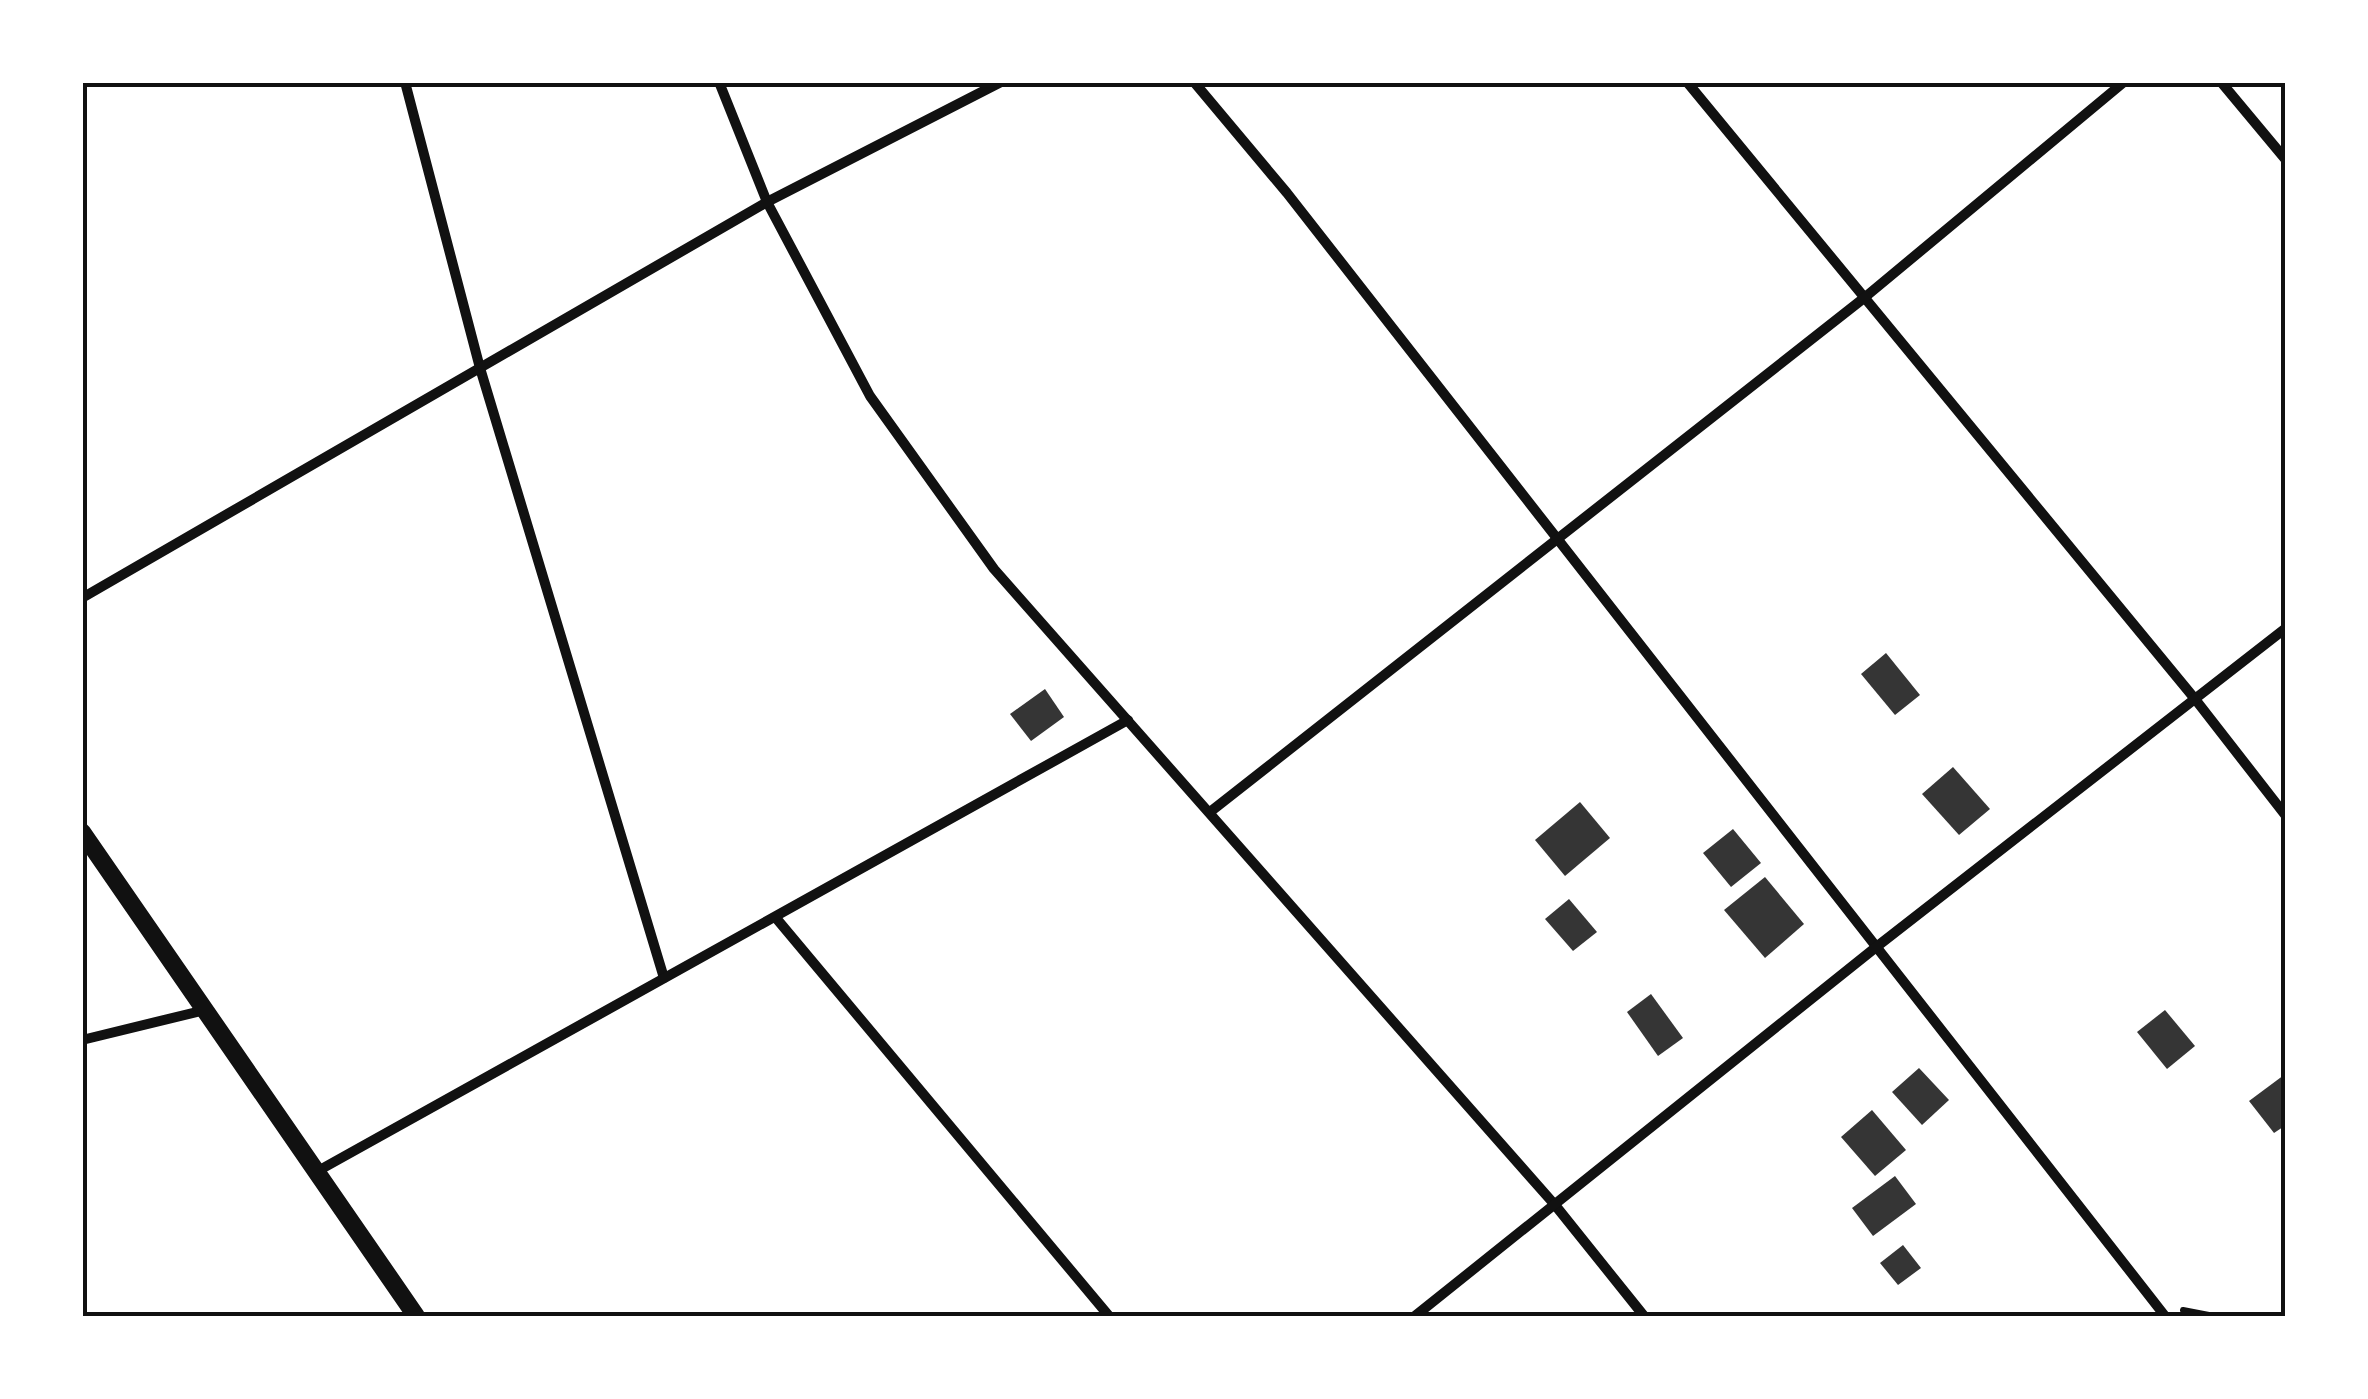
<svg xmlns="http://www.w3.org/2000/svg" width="2368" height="1399" viewBox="0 0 2368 1399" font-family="'Playfair Display',serif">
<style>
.building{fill:#353535}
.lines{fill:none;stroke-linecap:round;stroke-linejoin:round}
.path{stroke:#111;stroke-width:6}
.minor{stroke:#111;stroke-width:10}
.tertiary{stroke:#111;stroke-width:18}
.neatline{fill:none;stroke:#111;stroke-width:4}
</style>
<rect width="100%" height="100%" fill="#fff"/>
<!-- building -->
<g class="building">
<path d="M1886,653L1920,695L1895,715L1861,674Z"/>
<path d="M1045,689L1064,717L1031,741L1010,714Z"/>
<path d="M1953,767L1990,809L1959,835L1922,794Z"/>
<path d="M1580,802L1610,838L1565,876L1535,840Z"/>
<path d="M1733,829L1761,863L1731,887L1703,853Z"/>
<path d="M1765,877L1804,924L1765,958L1724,910Z"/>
<path d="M1569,899L1597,932L1573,951L1545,919Z"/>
<path d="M1651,994L1683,1038L1658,1056L1627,1012Z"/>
<path d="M2165,1010L2195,1046L2167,1069L2137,1032Z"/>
<path d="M1919,1068L1949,1100L1922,1125L1892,1092Z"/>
<path d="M2284,1075L2286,1125L2274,1133L2249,1101Z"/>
<path d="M1872,1110L1906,1150L1875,1176L1841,1137Z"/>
<path d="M1895,1176L1916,1204L1873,1236L1852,1208Z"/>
<path d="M1903,1245L1921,1268L1898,1285L1880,1263Z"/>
</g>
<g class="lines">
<!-- path -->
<path class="path" d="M2183,1310L2214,1316"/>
<!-- minor -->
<g class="minor">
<path d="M405,82L480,368L664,978"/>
<path d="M719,82L767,202L870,396L994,569L1555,1205L1644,1316"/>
<path d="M1194,82L1287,193L2165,1316"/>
<path d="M1687,82L2195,699L2286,816"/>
<path d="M2221,82L2286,160"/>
<path d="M82,598L767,202L1001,82"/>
<path d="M1210,812L1864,298L2124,82"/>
<path d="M776,918L1109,1316"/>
<path d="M82,1040L205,1010"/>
<path d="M316,1172L1128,720"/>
<path d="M1415,1316L1875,948L2286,628"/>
</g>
<!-- tertiary -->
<path class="tertiary" d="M82,832L416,1316"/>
</g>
<!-- border -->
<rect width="2368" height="1399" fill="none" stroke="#ffffff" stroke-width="170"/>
<rect x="85" y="85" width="2198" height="1229" class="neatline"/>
</svg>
